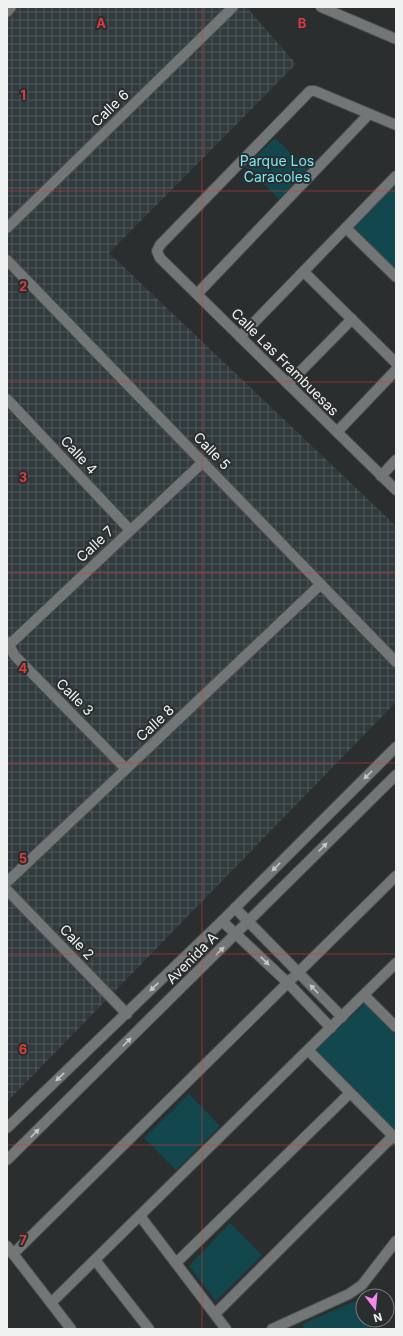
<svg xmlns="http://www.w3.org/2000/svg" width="403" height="1336" viewBox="0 0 403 1336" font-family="Inter,sans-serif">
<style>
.industrial{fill:url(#industrial-grid)}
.park{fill:#12474d}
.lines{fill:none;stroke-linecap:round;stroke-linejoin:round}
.minor-casing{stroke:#494c4c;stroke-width:12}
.minor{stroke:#727676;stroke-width:10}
.oneway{fill:#c4c7c7}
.grid{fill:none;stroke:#d93c3c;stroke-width:1;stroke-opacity:0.55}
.labels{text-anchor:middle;stroke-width:4;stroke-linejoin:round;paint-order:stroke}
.street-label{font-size:14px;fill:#f0f2f2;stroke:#2b2e2f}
.park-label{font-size:14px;fill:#7ae7f5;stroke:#2b2e2f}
.grid-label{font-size:13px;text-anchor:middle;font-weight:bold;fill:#d93c3c;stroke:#2b2e2f;stroke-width:4;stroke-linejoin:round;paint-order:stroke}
</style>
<defs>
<pattern id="industrial-grid" width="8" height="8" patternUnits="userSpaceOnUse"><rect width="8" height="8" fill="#313b3d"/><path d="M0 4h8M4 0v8" fill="none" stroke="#4f585a"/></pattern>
</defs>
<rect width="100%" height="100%" fill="#2b2e2f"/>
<!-- industrial -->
<path class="industrial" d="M7,7H249V10L296,64L109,253L396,526V702L7,1102Z"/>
<!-- park -->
<g class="park">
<path d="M275,138L308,170L279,199L246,167Z"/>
<path d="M396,184V268L395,269L354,228Z"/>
<path d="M365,1003L396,1035V1131L316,1050Z"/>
<path d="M189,1094L220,1126L176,1170L144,1138Z"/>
<path d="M230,1223L262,1255L216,1301L189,1266Z"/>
<path d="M356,1301L363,1313V1320H368L373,1329H304L302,1324Z"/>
</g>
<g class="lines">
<defs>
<g id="minor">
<path d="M321,7L396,39"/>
<path d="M7,12L11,7"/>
<path d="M396,125L315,91H310L160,245L157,251L160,258L396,490"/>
<path d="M7,228L233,7"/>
<path d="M346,228L396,277"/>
<path d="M7,260L396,662"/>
<path d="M304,272L396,363"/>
<path d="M197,294L369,114"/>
<path d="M240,337L396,176"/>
<path d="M288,384L352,319"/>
<path d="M7,399L130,530"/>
<path d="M337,432L396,370"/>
<path d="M381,476L396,460"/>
<path d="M7,642L15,656L126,769"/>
<path d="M7,647L203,462"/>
<path d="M7,882L321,584"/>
<path d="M7,890L127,1014"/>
<path d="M235,908L342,1017"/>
<path d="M222,921L288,983L331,1028"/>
<path d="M364,995L396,1027"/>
<path d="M308,1050L396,1139"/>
<path d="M7,1128L222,921L396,747"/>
<path d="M7,1160L396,775"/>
<path d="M140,1216L226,1329"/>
<path d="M7,1246L71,1329"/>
<path d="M13,1254L396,876"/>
<path d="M95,1260L149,1329"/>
<path d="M176,1263L350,1093"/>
<path d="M51,1303L396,963"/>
<path d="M215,1314L393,1136"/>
<path d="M272,1329L349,1294L362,1285L396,1241"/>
</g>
</defs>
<!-- minor casing -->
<use href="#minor" class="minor-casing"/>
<!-- minor -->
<use href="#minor" class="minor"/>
</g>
<!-- one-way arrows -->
<defs><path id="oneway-solid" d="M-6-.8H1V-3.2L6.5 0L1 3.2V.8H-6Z"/></defs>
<g class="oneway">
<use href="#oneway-solid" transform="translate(368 775) rotate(135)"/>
<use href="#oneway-solid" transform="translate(323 847) rotate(-45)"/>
<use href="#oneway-solid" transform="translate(276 867) rotate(135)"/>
<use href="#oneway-solid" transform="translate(220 951) rotate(-45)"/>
<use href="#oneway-solid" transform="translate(265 961) rotate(44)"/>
<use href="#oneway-solid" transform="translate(154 987) rotate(136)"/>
<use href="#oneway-solid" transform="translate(314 989) rotate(-134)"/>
<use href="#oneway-solid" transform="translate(127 1042) rotate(-45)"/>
<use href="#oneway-solid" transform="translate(60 1077) rotate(136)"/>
<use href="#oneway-solid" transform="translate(35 1133) rotate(-45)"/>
</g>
<!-- grid -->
<path class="grid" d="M202,7V1329M7,191H396M7,382H396M7,573H396M7,763H396M7,954H396M7,1145H396"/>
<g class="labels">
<!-- street labels -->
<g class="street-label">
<text transform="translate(110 108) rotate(-44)" y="5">Calle 6</text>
<text transform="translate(285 362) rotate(45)" y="5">Calle Las Frambuesas</text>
<text transform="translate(212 451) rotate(46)" y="5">Calle 5</text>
<text transform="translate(79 455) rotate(47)" y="5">Calle 4</text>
<text transform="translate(95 544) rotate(-43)" y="5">Calle 7</text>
<text transform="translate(75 697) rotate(45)" y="5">Calle 3</text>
<text transform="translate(155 723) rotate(-43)" y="5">Calle 8</text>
<text transform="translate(77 942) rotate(46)" y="5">Cale 2</text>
<text transform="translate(192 958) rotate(-45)" y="5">Avenida A</text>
</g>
<!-- park labels -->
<g class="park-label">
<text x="277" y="166">Parque Los<tspan x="277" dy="16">Caracoles</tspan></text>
</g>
</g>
<g class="grid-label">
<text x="101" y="28">A</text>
<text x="302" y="28">B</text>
<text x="23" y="100">1</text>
<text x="23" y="291">2</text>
<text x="23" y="482">3</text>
<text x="23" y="673">4</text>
<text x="23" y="863">5</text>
<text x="23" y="1054">6</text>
<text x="23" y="1245">7</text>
</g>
<!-- border -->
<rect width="403" height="1336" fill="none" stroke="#f0f2f2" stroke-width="16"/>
<!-- north arrow -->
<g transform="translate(375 1308) rotate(164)"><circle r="19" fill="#2b2e2f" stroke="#7a7c7d"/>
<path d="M0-3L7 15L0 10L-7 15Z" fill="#f788ec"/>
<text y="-6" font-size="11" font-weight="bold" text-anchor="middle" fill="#f0f2f2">N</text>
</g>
</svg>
